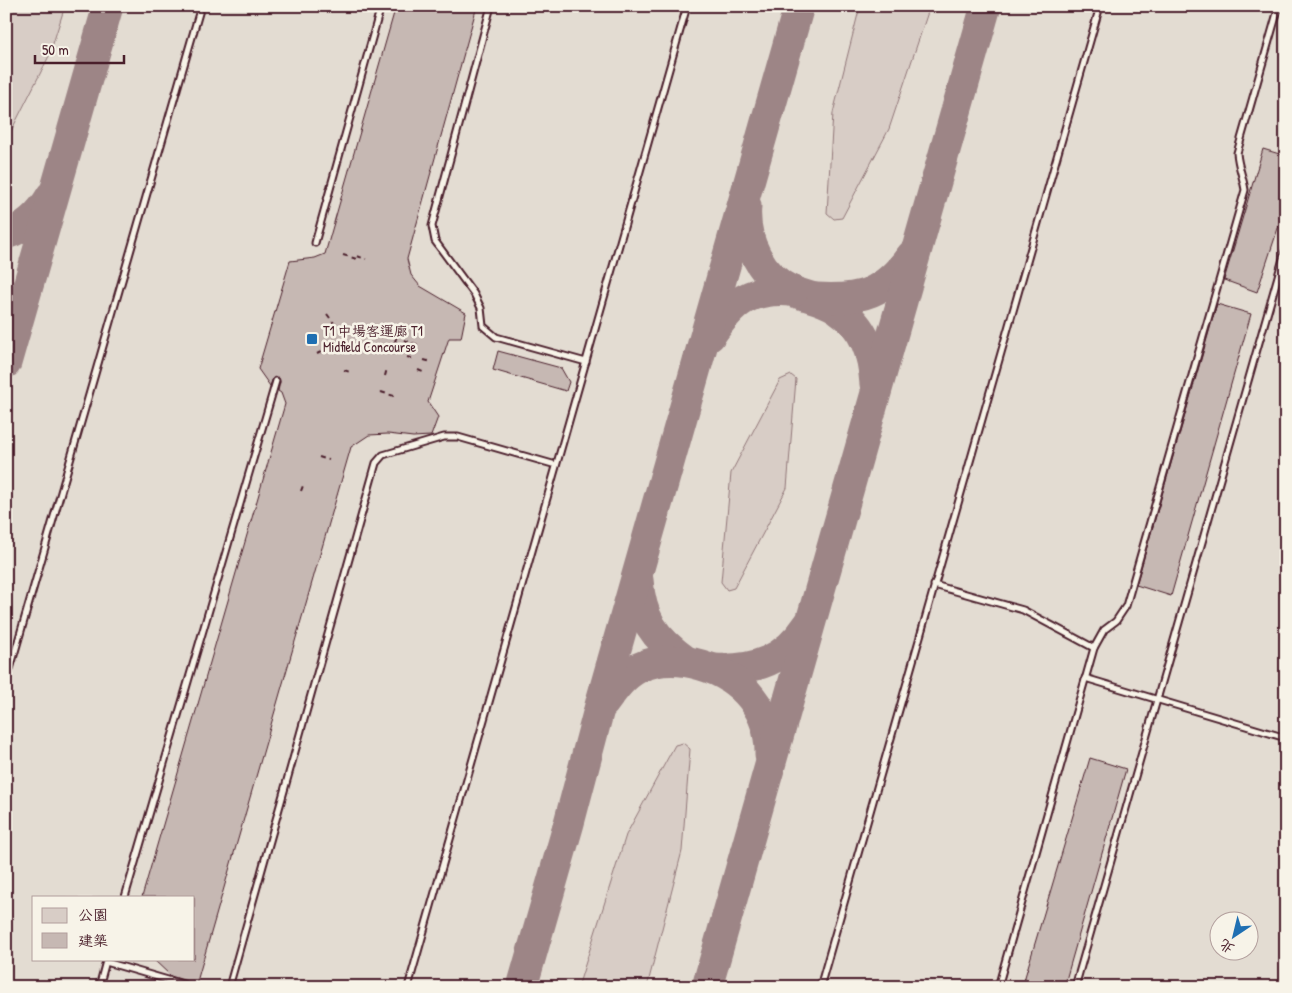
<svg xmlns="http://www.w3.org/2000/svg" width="1292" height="993" viewBox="0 0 1292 993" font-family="'Patrick Hand','LXGW WenKai TC',sans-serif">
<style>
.built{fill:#e3dcd2;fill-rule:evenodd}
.green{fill:#d8cdc6;stroke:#917678}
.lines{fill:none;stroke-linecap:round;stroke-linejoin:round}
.taxiway{stroke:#9d8586;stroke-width:31}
.building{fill:#c6b8b3;stroke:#4a1f2b}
.service-casing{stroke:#4a1f2b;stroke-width:9}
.path{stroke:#4a1f2b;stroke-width:2;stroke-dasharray:5 4;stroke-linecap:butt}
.service{stroke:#f7f3e8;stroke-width:5}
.poi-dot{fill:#1f6fb2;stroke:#f7f3e8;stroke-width:2}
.labels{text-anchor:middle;stroke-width:5;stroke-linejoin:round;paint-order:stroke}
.poi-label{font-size:14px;fill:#4a1f2b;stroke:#f7f3e8;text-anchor:start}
</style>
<rect width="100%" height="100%" fill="#f0ebe0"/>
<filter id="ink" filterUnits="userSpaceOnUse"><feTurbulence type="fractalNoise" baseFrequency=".02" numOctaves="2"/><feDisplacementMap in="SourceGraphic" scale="10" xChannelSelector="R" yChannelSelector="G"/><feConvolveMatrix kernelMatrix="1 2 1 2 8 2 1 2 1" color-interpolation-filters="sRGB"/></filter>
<g filter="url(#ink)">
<!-- built -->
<path class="built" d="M6,6H1286V987H6ZM34,897H194V959H34ZM1220,920H1250V950H1220Z"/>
<!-- green -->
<g class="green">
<path d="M6,6H65L49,56L6,141Z"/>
<path d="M860,6H930L889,129L842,218L834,219L827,213L833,113Z"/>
<path d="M791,375L796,379L787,488L734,588L727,590L721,582L731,473L780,380Z"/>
<path d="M683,743L690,749L682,851L647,987H578L626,835L675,745Z"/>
</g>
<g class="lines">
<!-- taxiway -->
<g class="taxiway">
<path d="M746,206C743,240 761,277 792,291C807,297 824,299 838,309C865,327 873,354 875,384"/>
<path d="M6,234C26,228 41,213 51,196"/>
<path d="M816,298C862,301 884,293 912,255"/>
<path d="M710,336C733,302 750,287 793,291"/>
<path d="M6,363L108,6"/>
<path d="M638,580C641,619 654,638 686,661"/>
<path d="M715,669C755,671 785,660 808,625"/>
<path d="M604,703C614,689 623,676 638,668C659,658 680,659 701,665C743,677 771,711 770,755"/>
<path d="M522,987L569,823L602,698L799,6"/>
<path d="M707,987L986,6"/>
</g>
</g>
<!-- building -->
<g class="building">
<path d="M396,6H477L407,259L411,275L420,286L466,313L461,338H449L428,402L438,417L431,436L413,437L388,434L369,435L351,447L196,985L193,983L171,976L153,959H194V897H142L285,404L281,393L278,391L280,382L279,378L277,377L273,378L270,386L258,369L290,261L315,258L325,254Z"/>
<path d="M1263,149L1286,156V204L1257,292L1224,280Z"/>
<path d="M1217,304L1251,314L1171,596L1136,585Z"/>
<path d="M498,351L561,368L569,382L566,391L493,370Z"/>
<path d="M1090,758L1126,769L1064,987H1022Z"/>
</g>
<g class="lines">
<defs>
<g id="service">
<path d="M491,6L432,226L435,241L474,294L481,308L483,326L496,337L586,362"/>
<path d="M315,243L381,6"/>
<path d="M934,585L1023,610L1094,648"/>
<path d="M1085,678L1286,738"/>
<path d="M6,683L201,6"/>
<path d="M125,897L276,381"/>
<path d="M106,962L192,987"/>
<path d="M99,987L106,961"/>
<path d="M229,987L376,463L383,455L444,437H458L556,465"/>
<path d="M408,987L687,6"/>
<path d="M820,987L1100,6"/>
<path d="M998,987L1094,648L1104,630L1116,621L1126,606L1245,190C1243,177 1238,166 1237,153L1279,6"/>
<path d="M1075,987L1286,248"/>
<path d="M1285,987L1286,984"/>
</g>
</defs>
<!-- service casing -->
<use href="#service" class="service-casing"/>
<!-- path -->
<g class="path">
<path d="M343,255L357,259"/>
<path d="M357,256L366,259"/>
<path d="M327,314L336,326"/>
<path d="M356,328L370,332"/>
<path d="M385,338L387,332"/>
<path d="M404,340L418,345"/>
<path d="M395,342L397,334"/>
<path d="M317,354L328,348"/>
<path d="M407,357L414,359"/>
<path d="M424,360L432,362"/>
<path d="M344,370L350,372"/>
<path d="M418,370L423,372"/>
<path d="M385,376L387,368"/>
<path d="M381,392L394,396"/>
<path d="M319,457L329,460"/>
<path d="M301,491L304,483"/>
</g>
<!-- service -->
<use href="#service" class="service"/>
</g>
</g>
<!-- markers -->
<rect class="poi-dot" x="306" y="333" width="12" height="12" rx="2.5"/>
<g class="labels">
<!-- poi labels -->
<g class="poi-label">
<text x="323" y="336">T1 中場客運廊 T1<tspan x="323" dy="16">Midfield Concourse</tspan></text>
</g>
</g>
<!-- margin -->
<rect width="1292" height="993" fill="none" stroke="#f7f3e8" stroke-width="25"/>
<rect x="12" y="12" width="1267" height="968" fill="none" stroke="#4a1f2b" stroke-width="2" filter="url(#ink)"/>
<!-- legend -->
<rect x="32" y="896" width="162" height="65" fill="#f7f3e8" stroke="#b29e9c"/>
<rect x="42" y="908" width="25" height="15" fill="#d8cdc6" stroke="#b29e9c"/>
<text x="78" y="920" font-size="15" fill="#4a1f2b">公園</text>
<rect x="42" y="933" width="25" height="15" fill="#c6b8b3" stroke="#b29e9c"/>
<text x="78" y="946" font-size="15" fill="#4a1f2b">建築</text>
<!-- north arrow -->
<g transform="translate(1234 936) rotate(215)"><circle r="24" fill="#f7f3e8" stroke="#b29e9c"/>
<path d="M0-4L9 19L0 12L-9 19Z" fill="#1f6fb2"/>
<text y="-8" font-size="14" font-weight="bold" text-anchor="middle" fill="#4a1f2b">北</text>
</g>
<!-- scale -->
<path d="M35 55v8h89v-8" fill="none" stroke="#4a1f2b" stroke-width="2.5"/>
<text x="42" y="55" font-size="15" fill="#4a1f2b" stroke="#f7f3e8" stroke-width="4" paint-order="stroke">50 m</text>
</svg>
